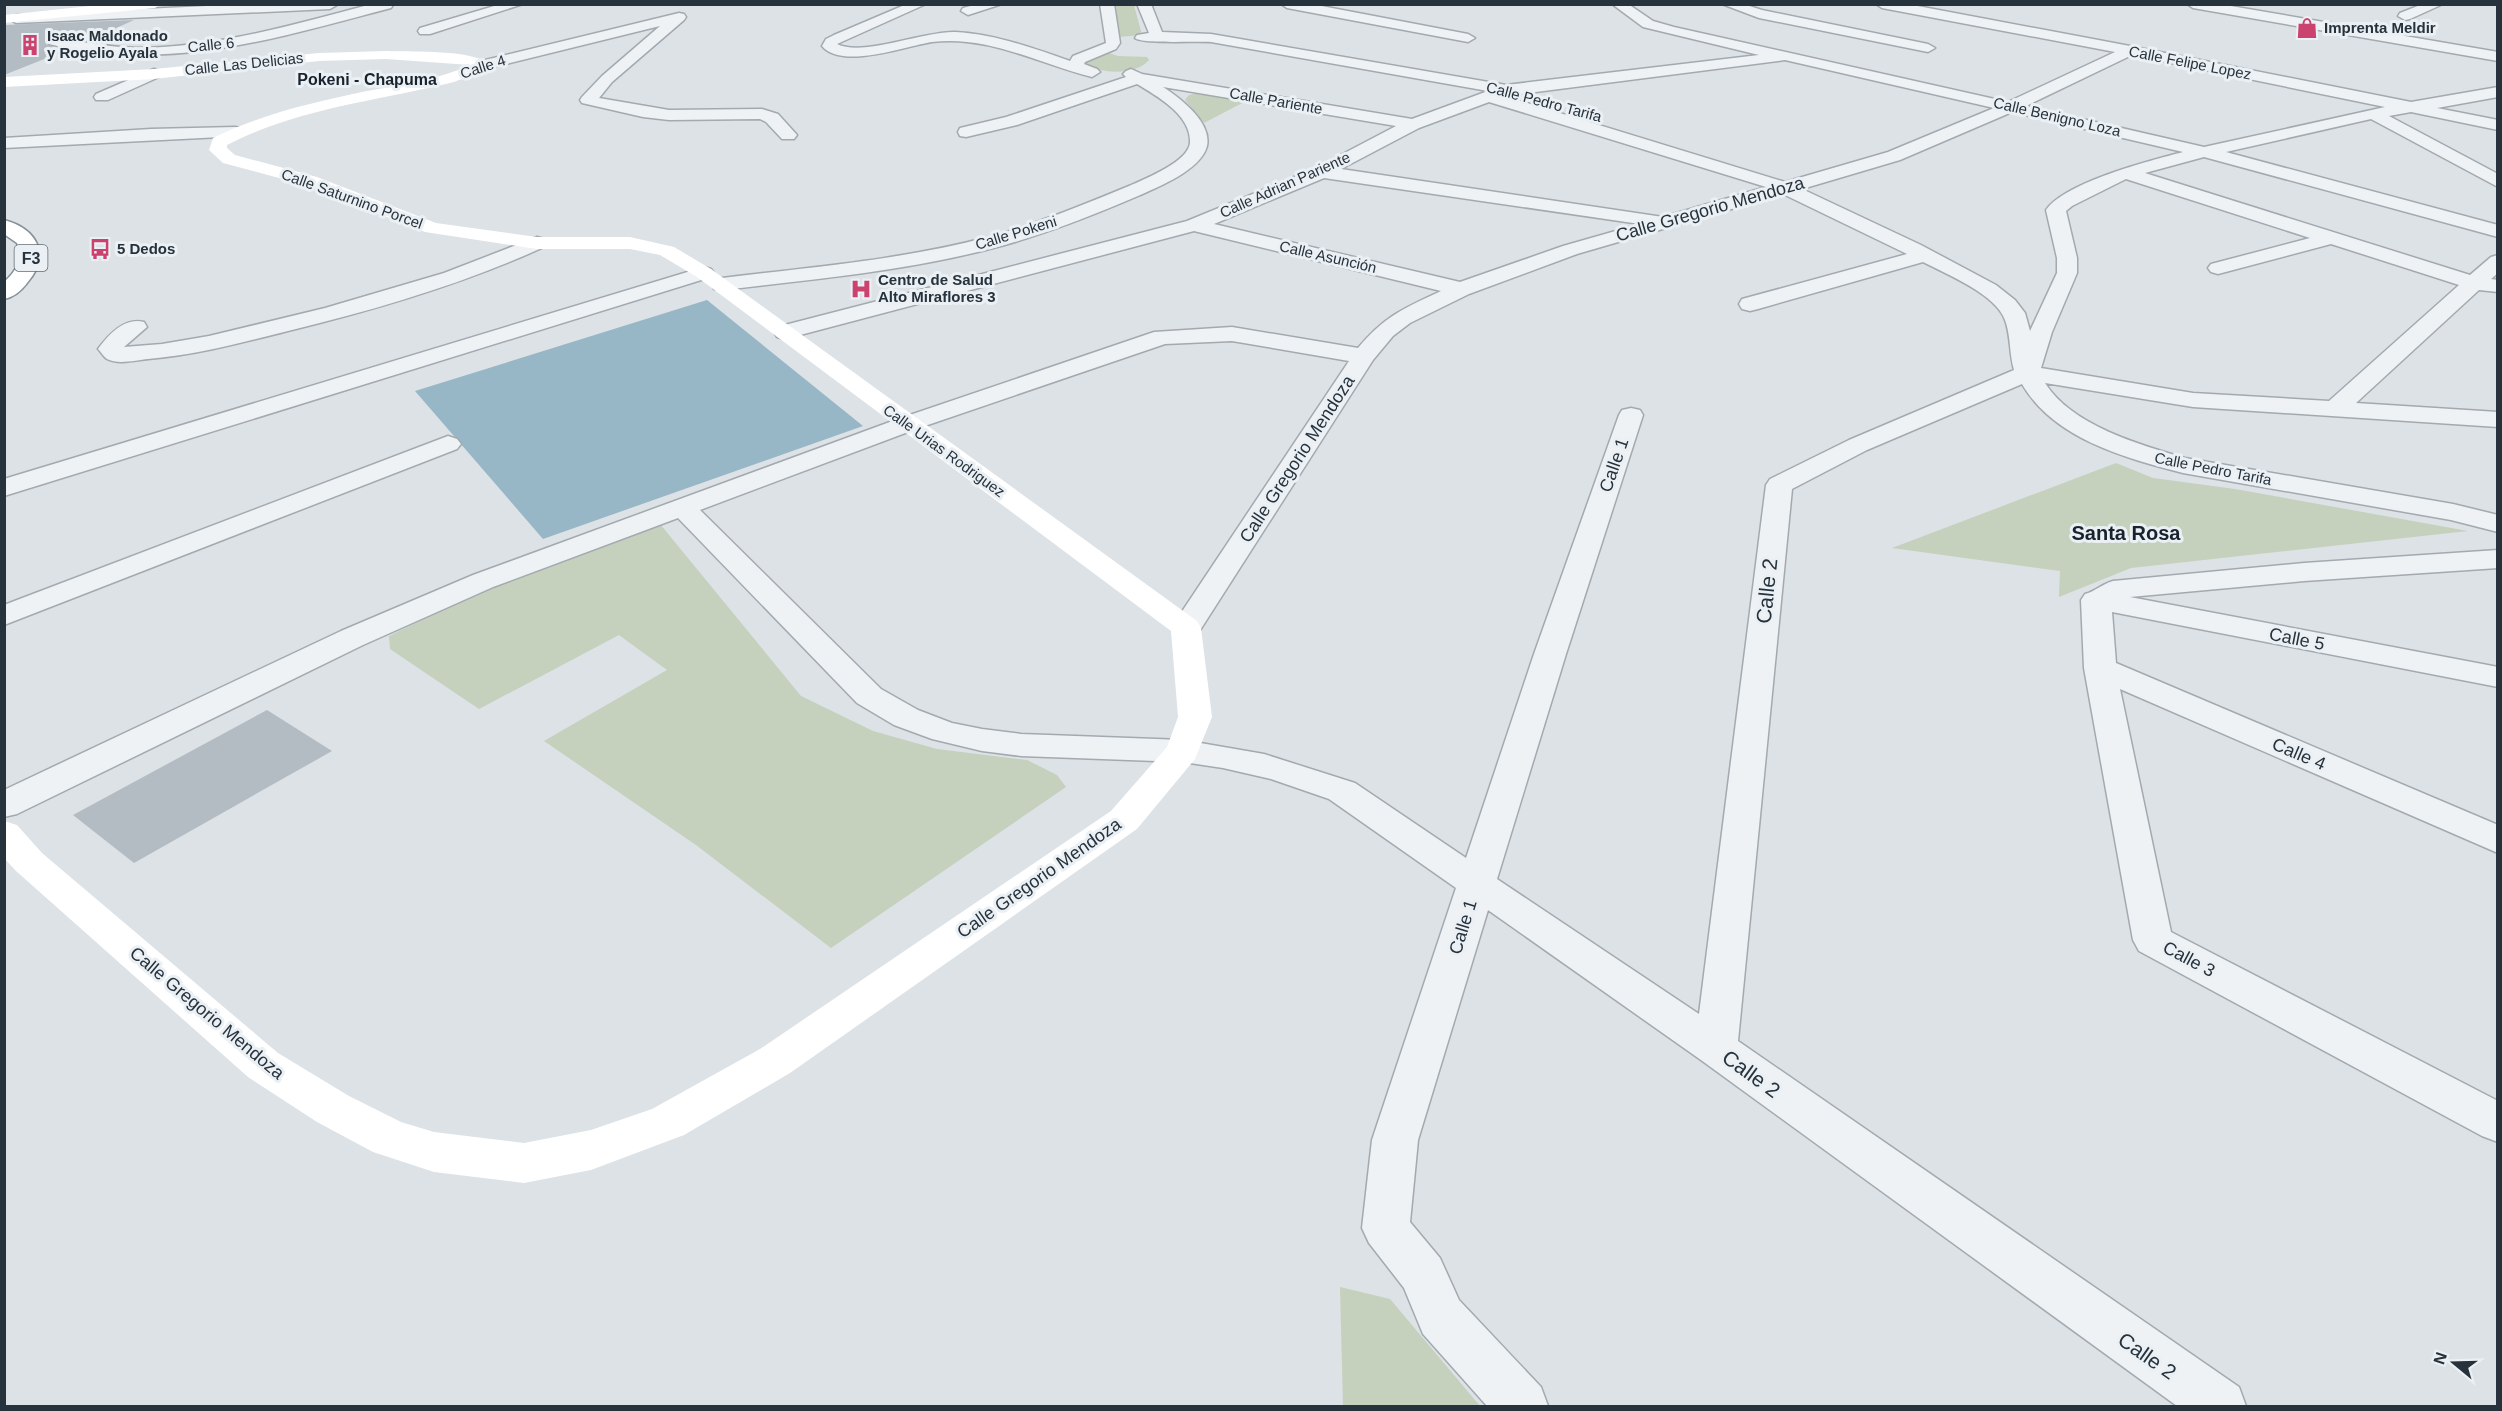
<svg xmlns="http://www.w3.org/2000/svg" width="2502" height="1411" viewBox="0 0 2502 1411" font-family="Helvetica,sans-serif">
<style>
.green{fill:#c5d0bd}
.water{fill:#97b6c6}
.building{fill:#b4bcc3}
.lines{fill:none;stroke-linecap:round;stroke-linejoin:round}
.street-casing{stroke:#a2aab0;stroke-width:3}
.highway-casing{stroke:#84929c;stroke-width:3}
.street{fill:#eff2f5;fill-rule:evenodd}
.secondary{fill:#fff;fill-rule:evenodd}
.highway{fill:#fff;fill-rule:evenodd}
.labels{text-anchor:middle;stroke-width:6;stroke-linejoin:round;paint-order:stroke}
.far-poi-label{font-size:15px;font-weight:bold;fill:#26323c;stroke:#ebf0f4;text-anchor:start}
.far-street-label{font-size:15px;fill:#26323c;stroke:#ebf0f4}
.far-neighbourhood-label{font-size:16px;font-weight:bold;fill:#19232d;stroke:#ebf0f4}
.shield{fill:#ebf0f4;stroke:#616b73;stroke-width:1.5}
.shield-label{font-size:16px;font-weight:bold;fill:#26323c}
.street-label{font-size:18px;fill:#26323c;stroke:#ebf0f4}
.neighbourhood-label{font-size:20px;font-weight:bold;fill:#19232d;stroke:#ebf0f4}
.near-street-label{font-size:21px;fill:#26323c;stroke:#ebf0f4}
</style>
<rect width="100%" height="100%" fill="#dce2e6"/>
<!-- green -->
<g class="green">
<path d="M1116,5H1134L1142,35L1118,37Z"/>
<path d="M1109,53L1118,56L1147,57L1149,60C1134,77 1102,72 1084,66L1082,61Z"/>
<path d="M1199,93L1248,100L1204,123L1185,100L1189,95Z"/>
<path d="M2116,463L2153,478L2235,489L2468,531L2131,568L2059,597L2060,571L1892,548Z"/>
<path d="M660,524L801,696L873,731L937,749L1027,760L1057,775L1066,787L831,948L696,845L544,741L667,670L619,635L479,709L390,649L389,636L511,577Z"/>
<path d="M1340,1287L1390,1299L1480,1406H1343Z"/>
</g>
<!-- water -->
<path class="water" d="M707,300L863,426L543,539L415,391Z"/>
<!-- building -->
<g class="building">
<path d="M134,20L88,41L53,35L45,40L47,45L67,50L4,75V25Z"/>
<path d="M267,710L332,751L134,863L73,815Z"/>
</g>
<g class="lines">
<defs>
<g id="street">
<path d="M250,4L337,5L330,9L16,23L9,19L16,15Z"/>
<path d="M372,4L393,5L391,8C277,38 167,73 49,44L47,41L54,37C81,42 108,47 136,48C216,48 295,24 372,4Z"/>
<path d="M501,4H523L430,34H420L418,31L420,28Z"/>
<path d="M907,4H926L837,44C863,57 923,31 955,32C995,34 1033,48 1070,61L1073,56L1106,43L1100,4H1114L1120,43L1116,49L1085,62L1084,64L1097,69L1100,72L1092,77C1040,64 988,35 932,42C906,46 842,70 822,46L826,39L834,35Z"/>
<path d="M978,4H1002L968,15L961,11L963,8Z"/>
<path d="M1137,4H1151L1162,32L1211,34L1506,85L1759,55L1643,27L1612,4H1628L1653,21L1674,27L2008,102L2115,52L1882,8L1876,4H1907L2130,46L2411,102L2498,87V97L2437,108L2498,120V130L2411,112L2389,116L2498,174V187L2371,119L2226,152L2498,225V237L2204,157L2145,173L2470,275L2491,257L2498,255V273L2491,279L2498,280V292L2479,290L2356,403L2498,412V427L2193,407L2045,383C2071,425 2140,445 2185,458L2453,504L2498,515V532L2451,520L2183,473C2125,458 2054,439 2022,384L1867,450L1792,489L1738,1041L2239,1387L2246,1406H2177L1701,1060L1488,910L1418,1140L1410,1222L1440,1258L1459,1300L1541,1387L1548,1406H1487L1423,1334L1404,1288L1369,1243L1362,1228L1372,1140L1456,888L1329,799L1271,779L1223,768L1183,762L1021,756L982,751L932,739L894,725L857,703L678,518L493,587L363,645L17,814L4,817V790L341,631L473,575L898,419L1154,332L1232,327L1358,348C1386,315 1403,309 1441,291L1194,231L785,339L777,337L774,332L777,327L1187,221L1316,168L1396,126L1163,87C1180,98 1212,122 1207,146C1201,170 1158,187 1138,196C1094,215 1048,233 1001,246C910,271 815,279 722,290L714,289L711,284L714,279L722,278C811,267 902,260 988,237C1037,224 1083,205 1129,186C1145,179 1190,161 1190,142C1191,115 1157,96 1137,84L1017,125L966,137L960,136L958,132L960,128L1006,117L1126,77L1123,74L1126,71L1131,69L1142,74L1412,119L1488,91L1211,42C1196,41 1141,44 1135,38L1137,35L1149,33ZM2132,55L2385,107L2204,147L2026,106ZM1785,60L1994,108L1888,152L1785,182L1504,96ZM1489,102L1766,187L1663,217L1341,169L1419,128ZM2012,112L2183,152C2149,161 2066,182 2046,210L2057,258V273L2030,331L2025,313L2015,300L1996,285L1921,245L1802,189L1900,160ZM1324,178L1640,224L1563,246L1460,282L1214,224ZM2126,179L2310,238L2211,264L2208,268L2211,272L2218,274L2331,244L2459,285L2329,401L2193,393L2041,368L2052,332L2077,273V258L2066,211L2072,206ZM1783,194L1907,254L1742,299L1739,304L1742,309L1750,311L1758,309L1923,262C1946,274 1996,294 2005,320C2011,336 2009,353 2014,370L1849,440L1770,479L1766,485L1699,1014L1497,879L1566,654L1643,415L1640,410L1631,408L1622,410L1619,415L1534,654L1466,858L1355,783L1264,754L1183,740L1021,734L982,729L952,723L918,710L881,689L700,510L916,429L1165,344L1232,341L1349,361L1171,628L1175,635L1186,637L1197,635L1373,360L1393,336L1410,323L1469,294L1577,254Z"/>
<path d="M1281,4H1311L1468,34L1475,38L1468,42L1287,8Z"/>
<path d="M1722,4H1743L1762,10L1928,44L1935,48L1928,52L1759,18Z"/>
<path d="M2187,4H2219L2498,52V61L2193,8Z"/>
<path d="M2423,4H2443L2410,19L2405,20L2398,16L2400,13Z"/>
<path d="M679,13L684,14L686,17L684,20L612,82L599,98L669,110L762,109L778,114L797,135L794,139H782L766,122L760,119L669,120L643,117L582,103L580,100L582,97L602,76L660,26L482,70L474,65L477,62Z"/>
<path d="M154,69L159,71L162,74L159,77L108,100H96L94,97L96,94Z"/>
<path d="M235,127L241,128L243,132L241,136L4,148V138L151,129Z"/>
<path d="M537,237L544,239L547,243L544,247C463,284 378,309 292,330C244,342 197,355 148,359C137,360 118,365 107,359C104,357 101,352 98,349C109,334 125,317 144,322L147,327L124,347L162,344L209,336L325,308L444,273Z"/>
<path d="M704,267L711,269L714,273L711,277L4,496V479Z"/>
<path d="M448,436L457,439L461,444L457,449L4,625V605Z"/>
<path d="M2498,550V568L2304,581L2130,597L2498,667V687L2112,612L2116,663L2498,825V853L2120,689L2171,932L2498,1101V1142L2482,1136L2139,951L2133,940L2084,668L2081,600L2085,594C2096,591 2102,584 2113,581L2304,563Z"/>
</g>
<path id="highway" d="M4,220C38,229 51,256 27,283C21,291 14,297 4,299V282C16,272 24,258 17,243L4,234Z"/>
</defs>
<!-- street casing -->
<use href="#street" class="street-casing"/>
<!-- highway casing -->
<use href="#highway" class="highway-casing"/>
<!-- street -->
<use href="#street" class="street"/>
<!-- secondary -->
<g class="secondary">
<path d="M109,4H161L155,8L4,23V15Z"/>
<path d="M386,51C409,52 475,49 490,65L479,72L454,82C378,101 298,108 227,145V148L235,155L317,177L436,223L537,237H630L674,247L711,269L1197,621L1201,628L1212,717L1195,759L1137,829L790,1073L684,1135L591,1170L524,1183L434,1172L373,1152L317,1122L248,1077L16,871L4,858V821L17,825L42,853L278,1053L349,1096L401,1122L434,1132L524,1143L591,1130L652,1109L760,1049L1111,811L1167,747L1178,717L1171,631L697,277L660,255L630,249H537L425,232L305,185L223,163L209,150L213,138C262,114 314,102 367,91C401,85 437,80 470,65L386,59L319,61L154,79L4,87V77L154,69L319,53Z"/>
</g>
<!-- highway -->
<use href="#highway" class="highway"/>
</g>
<!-- icons -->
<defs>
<symbol id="shop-bare" viewBox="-9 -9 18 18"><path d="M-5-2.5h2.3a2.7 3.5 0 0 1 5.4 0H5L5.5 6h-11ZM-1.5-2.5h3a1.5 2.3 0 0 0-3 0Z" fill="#cb426e" stroke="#ebf0f4" stroke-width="2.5" paint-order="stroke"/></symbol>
<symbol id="building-bare" viewBox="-9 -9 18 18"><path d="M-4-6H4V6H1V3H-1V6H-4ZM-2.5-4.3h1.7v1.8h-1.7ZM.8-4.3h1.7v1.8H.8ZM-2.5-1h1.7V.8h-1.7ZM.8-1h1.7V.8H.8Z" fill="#cb426e" stroke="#ebf0f4" stroke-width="2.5" paint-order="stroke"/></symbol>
<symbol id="bus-bare" viewBox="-9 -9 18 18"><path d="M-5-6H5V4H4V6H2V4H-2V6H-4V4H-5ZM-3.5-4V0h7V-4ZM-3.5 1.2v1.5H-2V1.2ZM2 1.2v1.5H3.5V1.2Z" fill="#cb426e" stroke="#ebf0f4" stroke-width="2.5" paint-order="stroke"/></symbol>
<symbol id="hospital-bare" viewBox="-9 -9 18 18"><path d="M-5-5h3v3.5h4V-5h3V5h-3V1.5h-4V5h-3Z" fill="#cb426e" stroke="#ebf0f4" stroke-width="2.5" paint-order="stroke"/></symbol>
</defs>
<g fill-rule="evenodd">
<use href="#shop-bare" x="2292" y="13" width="30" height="30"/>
<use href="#building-bare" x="15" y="30" width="30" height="30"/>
<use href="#bus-bare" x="85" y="234" width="30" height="30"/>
<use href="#hospital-bare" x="846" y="274" width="30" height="30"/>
</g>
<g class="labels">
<!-- far-poi labels -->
<g class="far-poi-label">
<text x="2324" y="33">Imprenta Meldir</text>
<text x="47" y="41">Isaac Maldonado<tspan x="47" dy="17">y Rogelio Ayala</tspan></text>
<text x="117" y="254">5 Dedos</text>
<text x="878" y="285">Centro de Salud<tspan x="878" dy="17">Alto Miraflores 3</tspan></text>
</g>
<!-- far-street labels -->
<g class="far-street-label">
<text transform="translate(211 45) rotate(-6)" y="5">Calle 6</text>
<text transform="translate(2190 63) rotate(11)" y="5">Calle Felipe Lopez</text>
<text transform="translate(244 64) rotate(-6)" y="5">Calle Las Delicias</text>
<text transform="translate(483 67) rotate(-18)" y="5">Calle 4</text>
<text transform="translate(1276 101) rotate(10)" y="5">Calle Pariente</text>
<text transform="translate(1544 102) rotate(15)" y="5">Calle Pedro Tarifa</text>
<text transform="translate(2057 117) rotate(13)" y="5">Calle Benigno Loza</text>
<text transform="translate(1285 185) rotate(-24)" y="5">Calle Adrian Pariente</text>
<text transform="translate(352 199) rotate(20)" y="5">Calle Saturnino Porcel</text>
<text transform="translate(1016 233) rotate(-17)" y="5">Calle Pokeni</text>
<text transform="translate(1328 257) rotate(13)" y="5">Calle Asunción</text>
<text transform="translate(944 451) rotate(36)" y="5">Calle Urias Rodriguez</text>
<text transform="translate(2213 469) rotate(11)" y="5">Calle Pedro Tarifa</text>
</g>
<!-- far-neighbourhood labels -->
<g class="far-neighbourhood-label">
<text x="367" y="85">Pokeni - Chapuma</text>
</g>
<!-- shield labels -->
<rect class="shield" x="14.5" y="245" width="33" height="26" rx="4.5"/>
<g class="shield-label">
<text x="31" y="264">F3</text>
</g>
<!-- street labels -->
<g class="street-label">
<text transform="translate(1710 209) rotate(-16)" y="6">Calle Gregorio Mendoza</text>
<text transform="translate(1297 459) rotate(-57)" y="6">Calle Gregorio Mendoza</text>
<text transform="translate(1614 465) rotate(-71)" y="6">Calle 1</text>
<text transform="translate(2297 639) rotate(11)" y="6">Calle 5</text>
<text transform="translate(2299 754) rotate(23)" y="6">Calle 4</text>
<text transform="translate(1039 878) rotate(-35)" y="6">Calle Gregorio Mendoza</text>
<text transform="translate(1463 927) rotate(-73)" y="6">Calle 1</text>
<text transform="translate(2189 959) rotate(28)" y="6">Calle 3</text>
<text transform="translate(207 1013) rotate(40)" y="6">Calle Gregorio Mendoza</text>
</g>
<!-- neighbourhood labels -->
<g class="neighbourhood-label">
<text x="2126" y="540">Santa Rosa</text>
</g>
<!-- near-street labels -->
<g class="near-street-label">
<text transform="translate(1767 591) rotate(-84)" y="7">Calle 2</text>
<text transform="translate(1751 1074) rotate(36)" y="7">Calle 2</text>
<text transform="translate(2147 1356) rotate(35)" y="7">Calle 2</text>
</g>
</g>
<!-- border -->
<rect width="2502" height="1411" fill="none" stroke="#26323c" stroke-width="12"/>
<!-- north arrow -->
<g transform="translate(2454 1363) rotate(289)" stroke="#ebf0f4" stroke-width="4.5" paint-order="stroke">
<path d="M0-4.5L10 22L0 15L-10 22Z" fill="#26323c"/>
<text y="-9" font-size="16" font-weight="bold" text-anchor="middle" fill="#26323c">N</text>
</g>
</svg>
